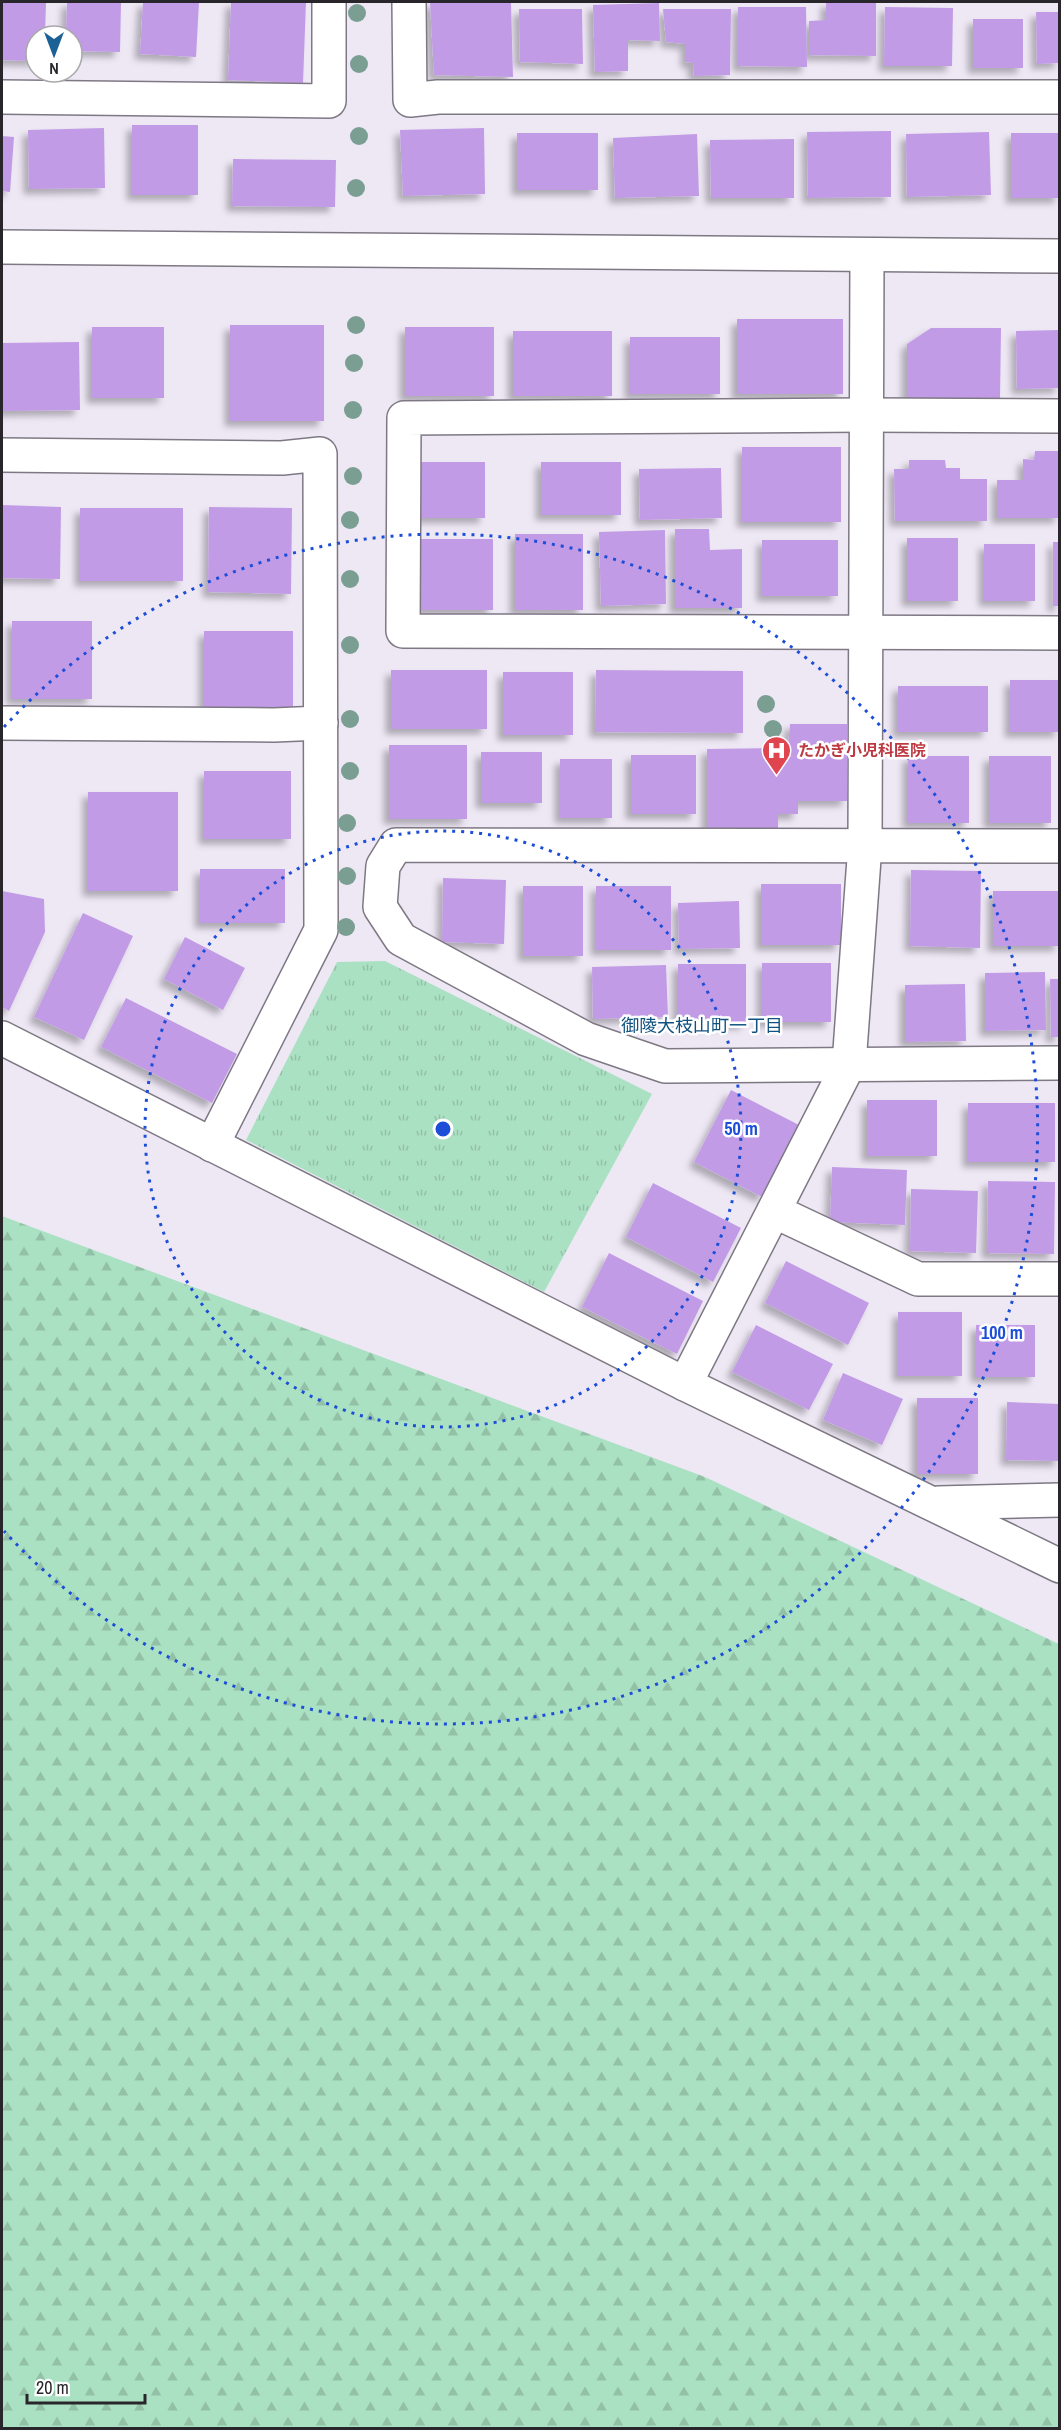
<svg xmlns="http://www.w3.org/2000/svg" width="1061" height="2430" viewBox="0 0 1061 2430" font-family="'Archivo Narrow','Noto Sans JP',sans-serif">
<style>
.grass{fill:url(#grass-tufts)}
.forest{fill:url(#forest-firs)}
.building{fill:#c29be6;filter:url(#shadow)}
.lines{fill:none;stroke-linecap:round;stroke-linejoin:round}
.street-casing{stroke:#7e7884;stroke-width:36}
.secondary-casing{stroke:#7e7884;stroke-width:36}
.street{stroke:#fff;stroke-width:33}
.secondary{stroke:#fff;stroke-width:33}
.tree{fill:#7b9e93}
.ring{fill:none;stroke:#1d4ed8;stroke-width:3;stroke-dasharray:3 6}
.labels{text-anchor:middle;stroke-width:5;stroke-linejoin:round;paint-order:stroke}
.health-label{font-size:16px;font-weight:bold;fill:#be3a42;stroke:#fff;text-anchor:start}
.neighbourhood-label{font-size:18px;fill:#115281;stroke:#fff}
.centre{fill:#1d4ed8;stroke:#fff;stroke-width:3}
.ring-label{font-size:18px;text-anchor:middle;font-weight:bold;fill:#1d4ed8;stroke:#fff;stroke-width:5;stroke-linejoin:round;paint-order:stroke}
</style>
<defs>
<pattern id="grass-tufts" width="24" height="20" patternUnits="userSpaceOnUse" patternTransform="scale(1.5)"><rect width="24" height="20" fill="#abe1c3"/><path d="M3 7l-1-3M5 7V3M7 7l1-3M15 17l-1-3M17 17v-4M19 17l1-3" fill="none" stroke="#93c1a8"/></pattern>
<pattern id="forest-firs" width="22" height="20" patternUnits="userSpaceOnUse" patternTransform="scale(1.5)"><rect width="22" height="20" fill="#abe1c3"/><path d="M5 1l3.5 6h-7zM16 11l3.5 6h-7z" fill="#93c1a8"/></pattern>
<filter id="shadow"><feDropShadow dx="-5.5" dy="5.5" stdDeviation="3" flood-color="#0004"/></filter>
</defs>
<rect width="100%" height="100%" fill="#eee8f5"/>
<!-- grass -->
<path class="grass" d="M385,961L652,1094L544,1292L246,1140L337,962Z"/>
<!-- forest -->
<path class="forest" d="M2,1216L705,1477L1059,1644V2428H2Z"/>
<!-- building -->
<g class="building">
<path d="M2,2L46,3L45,36H36V61L2,60Z"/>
<path d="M67,2H121L120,52L72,51V36H66Z"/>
<path d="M143,2H199L196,57L140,54Z"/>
<path d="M231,2H306L303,83L228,80Z"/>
<path d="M430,2L511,3L513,77L434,75Z"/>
<path d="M826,2H876V56L809,55V21L826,20Z"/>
<path d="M659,3L660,41L628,40V71L595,72L593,5Z"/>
<path d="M738,7H806L807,67L738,66Z"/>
<path d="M885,7L953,8L952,66H884Z"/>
<path d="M519,9H582L583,64L520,62Z"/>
<path d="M663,9H731L730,75L694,76L693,63L686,62V44L666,42Z"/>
<path d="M1036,12H1060V63L1037,64Z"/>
<rect x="973" y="19" width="50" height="49"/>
<rect x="132" y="125" width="66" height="70"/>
<path d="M104,128L105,188L29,189L28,130Z"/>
<path d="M484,128L485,194L403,196L400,130Z"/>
<path d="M891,131V197L808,198L807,132Z"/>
<path d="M989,132L991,195L907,197L906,134Z"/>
<rect x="517" y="133" width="81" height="57"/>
<rect x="1011" y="133" width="49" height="65"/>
<path d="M697,134L699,196L615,198L613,138Z"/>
<path d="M2,136L14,137L10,192L2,191Z"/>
<path d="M794,139V198H711L710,140Z"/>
<path d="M233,159L336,160L335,207L232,206Z"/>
<rect x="737" y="319" width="106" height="75"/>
<rect x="230" y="325" width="94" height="96"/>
<rect x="92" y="327" width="72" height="71"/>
<rect x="405" y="327" width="89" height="69"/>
<path d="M931,328H1001L1000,400L907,399V344Z"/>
<path d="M1060,330V388L1017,389L1016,331Z"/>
<rect x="513" y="331" width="99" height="65"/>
<rect x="630" y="337" width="90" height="57"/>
<path d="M79,342L80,410L2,411V343Z"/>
<rect x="742" y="447" width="99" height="75"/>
<path d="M1035,451H1060V518H997V480H1023V459L1034,460Z"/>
<path d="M909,460H945L946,468H960V479H987V521H895L894,469H909Z"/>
<rect x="416" y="462" width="69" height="56"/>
<rect x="541" y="462" width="80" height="53"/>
<path d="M721,468L722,518L640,520L639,469Z"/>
<path d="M2,505L61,507L60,579L2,578Z"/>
<path d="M209,507L292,508L291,594L208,592Z"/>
<rect x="80" y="508" width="103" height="73"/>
<path d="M675,529H709L710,550L742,549V608H675Z"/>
<path d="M665,530L666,604L601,606L599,532Z"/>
<rect x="515" y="534" width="68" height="76"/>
<rect x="907" y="538" width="51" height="63"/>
<rect x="421" y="539" width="72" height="71"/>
<rect x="762" y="540" width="76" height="56"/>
<rect x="1053" y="542" width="7" height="64"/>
<rect x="984" y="544" width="51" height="57"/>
<rect x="12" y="621" width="80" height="78"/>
<rect x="204" y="631" width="89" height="76"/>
<rect x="391" y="670" width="96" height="59"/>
<path d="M596,670L743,671V733L595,732Z"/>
<rect x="503" y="672" width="70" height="63"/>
<rect x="1010" y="680" width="50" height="52"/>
<rect x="898" y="686" width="90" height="46"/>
<path d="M790,724H847V801H798V814H778V829H707V749L788,748Z"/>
<rect x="389" y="745" width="78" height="74"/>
<rect x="481" y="752" width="61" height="51"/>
<rect x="631" y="755" width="65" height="59"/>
<rect x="908" y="756" width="61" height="67"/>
<rect x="989" y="756" width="62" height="67"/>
<rect x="560" y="759" width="52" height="59"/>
<rect x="204" y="771" width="87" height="68"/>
<rect x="88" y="792" width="90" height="99"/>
<rect x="200" y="869" width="85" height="54"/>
<path d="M911,870L981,871L980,948L910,946Z"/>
<path d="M443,878L506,880L504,944L442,942Z"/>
<rect x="761" y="884" width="80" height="61"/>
<rect x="523" y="886" width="60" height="70"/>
<rect x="596" y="886" width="75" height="64"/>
<path d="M2,891L44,899L45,932L9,1011L2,1007Z"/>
<rect x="993" y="891" width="67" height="55"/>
<path d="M739,901L740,948L679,949L678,903Z"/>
<path d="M83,913L133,936L84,1040L34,1017Z"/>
<path d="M185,937L245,968L223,1010L164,979Z"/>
<rect x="762" y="963" width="69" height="59"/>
<rect x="678" y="964" width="68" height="60"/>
<path d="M666,965L668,1017L593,1019L592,967Z"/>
<path d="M1045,972L1046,1030L985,1031V973Z"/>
<path d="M1050,979H1060V1037H1051Z"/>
<path d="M965,984L966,1041L905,1042V985Z"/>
<path d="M126,998L237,1054L212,1103L101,1047Z"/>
<path d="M731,1090L799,1125L762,1197L694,1162Z"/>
<rect x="867" y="1100" width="70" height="56"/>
<rect x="968" y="1103" width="87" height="59"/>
<path d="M832,1167L907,1170L905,1225L830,1222Z"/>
<path d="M988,1181L1055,1182L1054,1254L987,1253Z"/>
<path d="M653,1183L741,1228L713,1282L626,1237Z"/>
<path d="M911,1189L978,1191L976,1253L910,1251Z"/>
<path d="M609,1253L703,1301L677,1354L582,1307Z"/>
<path d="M786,1261L869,1303L848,1345L765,1303Z"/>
<rect x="898" y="1312" width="64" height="64"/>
<path d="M756,1325L833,1364L809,1410L732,1372Z"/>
<rect x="976" y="1325" width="59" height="52"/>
<path d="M843,1373L903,1399L882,1445L823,1420Z"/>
<rect x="917" y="1398" width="61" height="76"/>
<path d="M1007,1402L1060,1404V1461L1006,1460Z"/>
</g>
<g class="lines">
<defs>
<g id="street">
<path d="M409,2L410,100L438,97H1060"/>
<path d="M2,97L329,101V2"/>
<path d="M1060,416L866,415L404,418L403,631L1060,633"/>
<path d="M2,455L282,458L320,454L321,930L212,1145"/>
<path d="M2,723L274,725L321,723"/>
<path d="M1060,846L396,845L383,866L380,907L401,939L586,1039L665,1066L1060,1063"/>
<path d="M2,1038L685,1384L1060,1566"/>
<path d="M774,1211L918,1279H1060"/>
<path d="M685,1384L849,1064L865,845L867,255"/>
<path d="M938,1503L1060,1500"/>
</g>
<path id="secondary" d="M2,247L1060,256"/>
</defs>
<!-- street casing -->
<use href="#street" class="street-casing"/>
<!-- secondary casing -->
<use href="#secondary" class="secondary-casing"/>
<!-- street -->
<use href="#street" class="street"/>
<!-- secondary -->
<use href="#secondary" class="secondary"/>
</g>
<!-- trees -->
<g class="tree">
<circle cx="357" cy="13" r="9"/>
<circle cx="359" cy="64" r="9"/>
<circle cx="359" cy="136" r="9"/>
<circle cx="356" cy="188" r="9"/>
<circle cx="356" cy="325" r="9"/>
<circle cx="354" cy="363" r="9"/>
<circle cx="353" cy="410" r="9"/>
<circle cx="353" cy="476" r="9"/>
<circle cx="350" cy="520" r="9"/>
<circle cx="350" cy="579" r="9"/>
<circle cx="350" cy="645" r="9"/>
<circle cx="766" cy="704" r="9"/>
<circle cx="350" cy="719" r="9"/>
<circle cx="773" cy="729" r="9"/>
<circle cx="350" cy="771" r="9"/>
<circle cx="347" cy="823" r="9"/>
<circle cx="347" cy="876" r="9"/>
<circle cx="346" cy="927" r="9"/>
</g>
<!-- distance rings -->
<g class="ring">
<circle cx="443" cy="1129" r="298"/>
<path d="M4 727A595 595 0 1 1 4 1531"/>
</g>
<!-- icons -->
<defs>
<symbol id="hospital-pin" viewBox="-11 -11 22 30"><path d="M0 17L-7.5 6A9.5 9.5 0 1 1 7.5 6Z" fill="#e0444e" stroke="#fff"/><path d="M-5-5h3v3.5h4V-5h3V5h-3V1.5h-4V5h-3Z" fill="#fff"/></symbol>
</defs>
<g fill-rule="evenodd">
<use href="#hospital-pin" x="760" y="734" width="33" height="45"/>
</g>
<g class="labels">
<!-- health labels -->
<g class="health-label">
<text x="798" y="756">たかぎ小児科医院</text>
</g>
<!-- neighbourhood labels -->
<g class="neighbourhood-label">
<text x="702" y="1032">御陵大枝山町一丁目</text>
</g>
</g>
<circle cx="443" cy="1129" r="9" class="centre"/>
<g class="ring-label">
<text x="741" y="1135">50 m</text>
<text x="1002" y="1339">100 m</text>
</g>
<!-- border -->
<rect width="1061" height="2430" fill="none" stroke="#28262b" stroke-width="6"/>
<!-- north arrow -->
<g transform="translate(54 54) rotate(180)"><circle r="28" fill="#ffffff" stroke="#a9a8aa" stroke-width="1.5"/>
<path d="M0-4.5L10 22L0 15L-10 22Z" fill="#1c6196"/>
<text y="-9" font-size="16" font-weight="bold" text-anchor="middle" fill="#28262b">N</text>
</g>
<!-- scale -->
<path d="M27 2394v9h118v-9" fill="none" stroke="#28262b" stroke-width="3"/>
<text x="36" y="2394" font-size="18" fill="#28262b" stroke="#ffffff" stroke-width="4.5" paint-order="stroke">20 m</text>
</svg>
